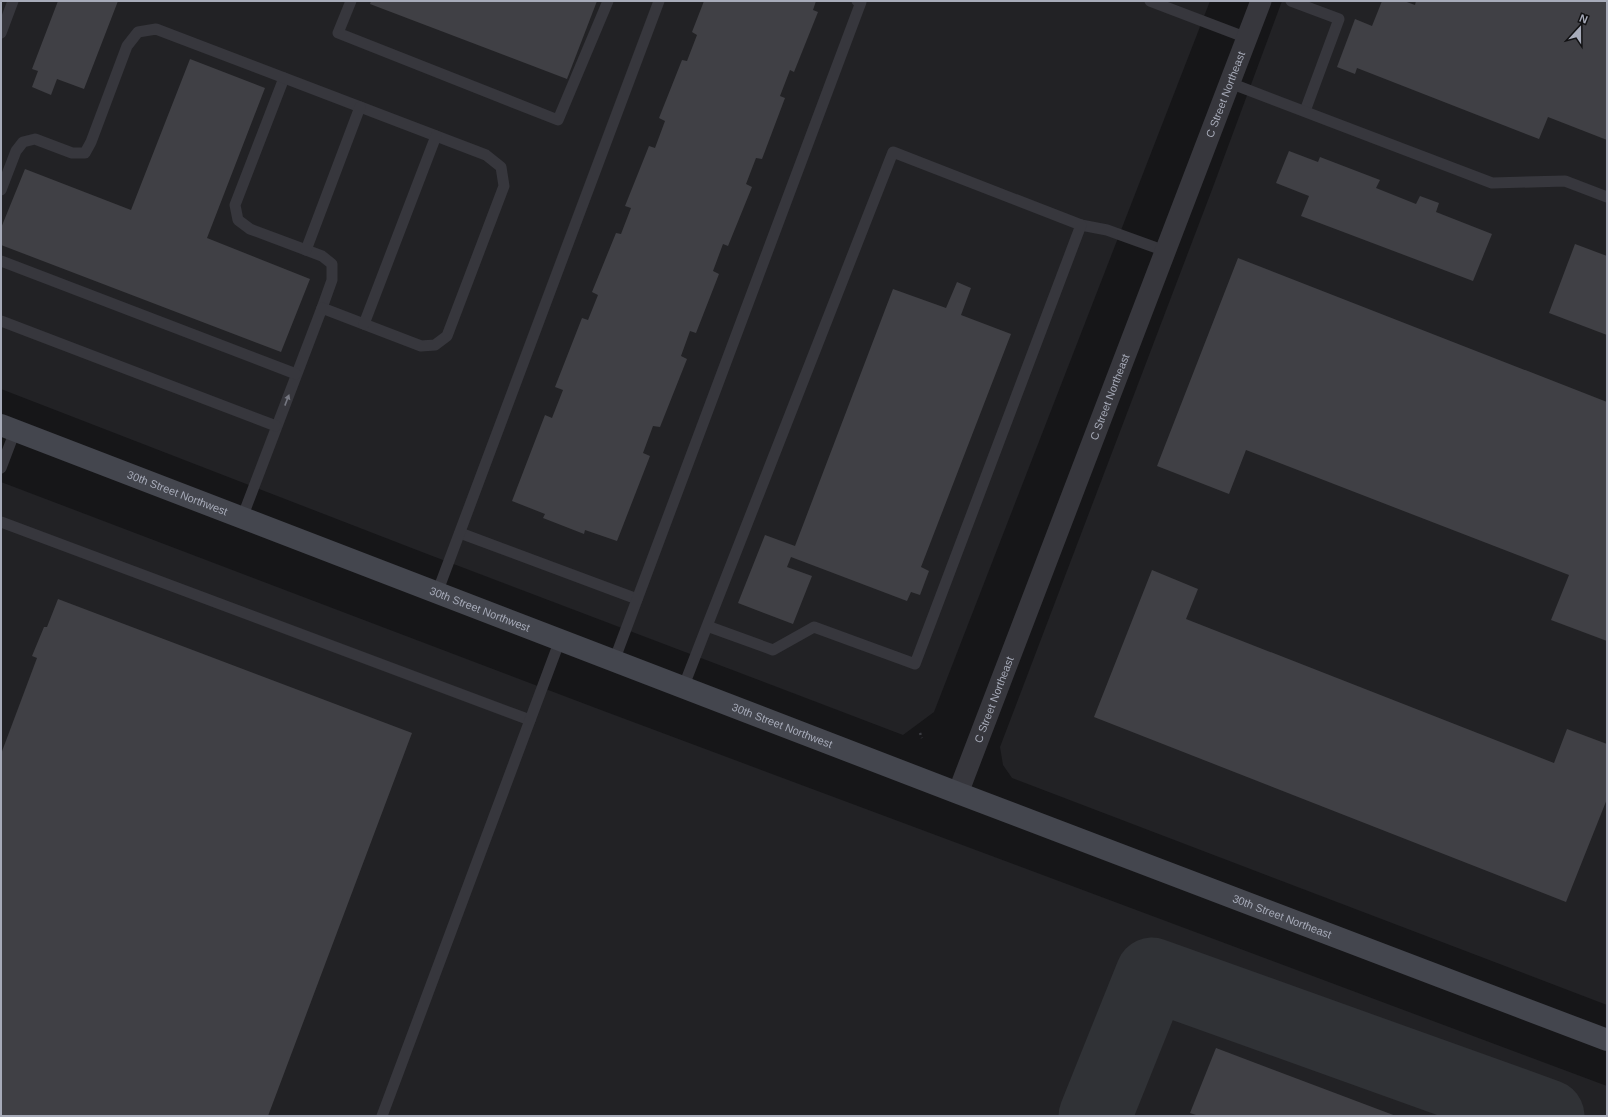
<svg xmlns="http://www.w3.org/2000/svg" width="1608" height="1117" viewBox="0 0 1608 1117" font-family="Arial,sans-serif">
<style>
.built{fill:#222225}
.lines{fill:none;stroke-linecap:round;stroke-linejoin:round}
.taxiway{stroke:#303236;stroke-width:73}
.building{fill:#404045}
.path{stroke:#3d3e44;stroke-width:2.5;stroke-dasharray:2 3;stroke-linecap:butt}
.lane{stroke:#37373d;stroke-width:11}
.street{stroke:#37373d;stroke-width:21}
.secondary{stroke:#44464e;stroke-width:22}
.oneway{fill:#757781}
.labels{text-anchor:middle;stroke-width:4;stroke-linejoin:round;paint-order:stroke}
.street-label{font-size:11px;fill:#a7abb9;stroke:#111113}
</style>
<rect width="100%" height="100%" fill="#161618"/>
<!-- built -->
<g class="built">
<path d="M1,1H1210L934,712L903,735L422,552L1,389Z"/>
<path d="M1282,1H1607V1005L1012,778L1003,765L1000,747L1213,187Z"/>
<path d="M1,482L601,710L1607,1086V1116H1Z"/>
</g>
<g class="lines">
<!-- taxiway -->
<path class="taxiway" d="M1095,1116L1152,974L1548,1116"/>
</g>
<!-- building -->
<g class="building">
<path d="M58,1H118L84,89L57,79L51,95L32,87L38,71L32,69Z"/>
<path d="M371,1H597L567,79L370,4Z"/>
<path d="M704,1H816L813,10L818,12L794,72L790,70L780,96L785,98L762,159L756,158L746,184L752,187L728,246L723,244L713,271L719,274L696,333L690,331L681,356L687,359L660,427L653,426L643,453L650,456L617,541L585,530L584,534L543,518L545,514L512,501L545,415L552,418L563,390L555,387L582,318L588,320L598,295L592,292L616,233L621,234L631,208L625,206L649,146L655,148L665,121L659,118L682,60L687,61L697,35L692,32Z"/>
<path d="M1382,1H1404L1415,5L1416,1H1607V140L1548,117L1539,139L1357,68L1355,74L1337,67L1355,19L1372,26Z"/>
<path d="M190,59L265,88L207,238L310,279L281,352L1,245V228L25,169L131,210Z"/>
<path d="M1289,151L1318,162L1320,157L1380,180L1376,188L1416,204L1420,196L1439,203L1436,212L1492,234L1473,281L1301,216L1309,196L1276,183Z"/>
<path d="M1575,244L1607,256V335L1549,313Z"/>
<path d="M1238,258L1607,402V641L1551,620L1569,575L1246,450L1229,494L1157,466Z"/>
<path d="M957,282L971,288L961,315L1011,334L921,567L929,571L920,595L911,592L907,601L791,557L787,567L812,576L793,624L738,603L765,535L795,546L893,289L946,308Z"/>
<path d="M1152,570L1198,589L1186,619L1554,763L1567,729L1607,744V799L1566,902L1094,717Z"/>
<path d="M58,599L412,733L268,1116H1V754L37,658L32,656L44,627H47Z"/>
<path d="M1216,1048L1396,1116H1199L1190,1113Z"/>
</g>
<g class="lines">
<!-- path -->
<path class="path" d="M920,733L922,738"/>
<!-- lane -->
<g class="lane">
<path d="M351,1L338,33L558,120L608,1"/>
<path d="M1150,1L1247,38"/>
<path d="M1291,1L1339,19L1305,111"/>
<path d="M1,33L13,1"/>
<path d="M284,78L235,205L238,220L250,229L322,256L332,264V280L322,308"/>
<path d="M1230,83L1492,183L1565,181L1607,197"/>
<path d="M1,190L16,151L23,142L35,139L72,153H85L91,142L127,46L138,32L156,29L486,155L501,167L504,186L447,336L435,345L421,346L322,308L242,518"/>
<path d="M1081,225L1107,230L1165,251"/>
<path d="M306,250L360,107"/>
<path d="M1,261L296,374"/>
<path d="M1,321L276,426"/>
<path d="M364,324L436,136"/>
<path d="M1,468L15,431"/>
<path d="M1,522L530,720"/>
<path d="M460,533L637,599"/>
<path d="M437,593L659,1"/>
<path d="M614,661L861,2L857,1"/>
<path d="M683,688L707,626L893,152L1081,225L915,664L814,627L773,650L707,626"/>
<path d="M382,1116L560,640"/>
</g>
<!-- street -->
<path class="street" id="s1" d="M958,793L1261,1"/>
<!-- secondary -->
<path class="secondary" id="s2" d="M1,425L958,793L1607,1040"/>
</g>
<!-- one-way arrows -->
<defs><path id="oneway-solid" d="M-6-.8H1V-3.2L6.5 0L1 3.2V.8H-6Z"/></defs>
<use class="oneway" href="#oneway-solid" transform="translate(287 400) rotate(-69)"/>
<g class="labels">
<!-- street labels -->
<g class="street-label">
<text dy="4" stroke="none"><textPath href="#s1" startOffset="748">C Street Northeast</textPath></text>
<text dy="4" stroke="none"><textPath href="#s1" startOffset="424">C Street Northeast</textPath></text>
<text dy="4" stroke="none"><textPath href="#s2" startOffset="189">30th Street Northwest</textPath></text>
<text dy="4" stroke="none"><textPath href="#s2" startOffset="513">30th Street Northwest</textPath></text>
<text dy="4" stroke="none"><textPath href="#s1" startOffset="100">C Street Northeast</textPath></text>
<text dy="4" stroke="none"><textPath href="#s2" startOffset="837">30th Street Northwest</textPath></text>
<text dy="4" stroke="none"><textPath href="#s2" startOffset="1372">30th Street Northeast</textPath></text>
</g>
</g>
<!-- border -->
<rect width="1608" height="1117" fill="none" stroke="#a7abb9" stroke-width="4"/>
<!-- north arrow -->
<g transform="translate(1580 28) rotate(21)" stroke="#111113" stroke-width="3" paint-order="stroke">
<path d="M0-3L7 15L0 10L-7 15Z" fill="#a7abb9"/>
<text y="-6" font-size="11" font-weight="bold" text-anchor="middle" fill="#a7abb9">N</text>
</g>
</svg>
